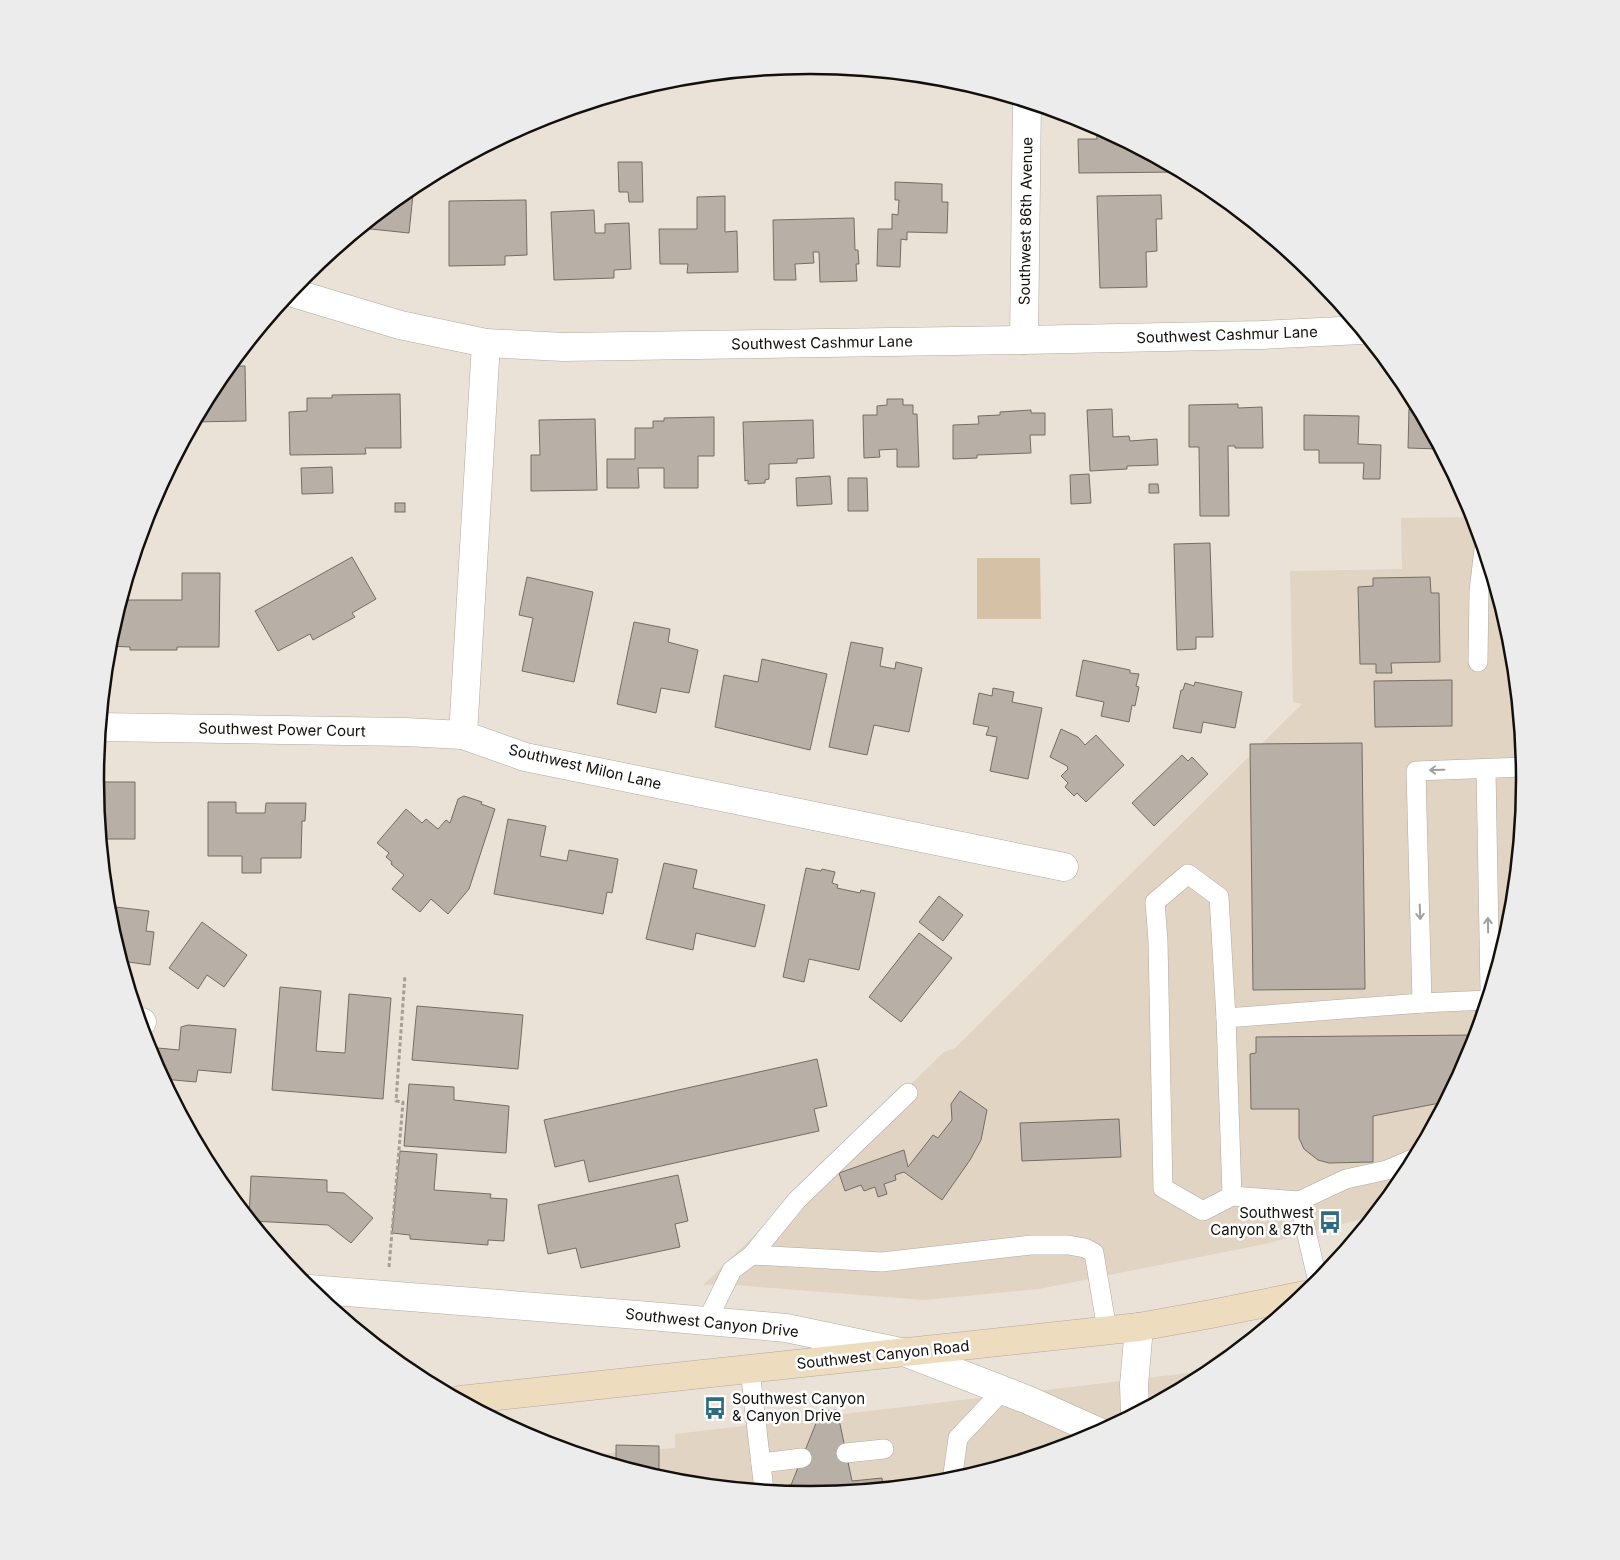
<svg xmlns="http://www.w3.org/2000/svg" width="1620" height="1560" viewBox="0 0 1620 1560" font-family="Inter,sans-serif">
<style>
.built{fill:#e1d4c3}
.green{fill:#d5c1a6}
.building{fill:#b8b0a6;stroke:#746d63}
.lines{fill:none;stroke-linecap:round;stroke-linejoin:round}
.service-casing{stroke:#b1a99f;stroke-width:20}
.minor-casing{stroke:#b1a99f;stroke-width:29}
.tertiary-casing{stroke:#b1a99f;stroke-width:29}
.secondary-casing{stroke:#b1a99f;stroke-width:29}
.path{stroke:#a59e95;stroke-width:3;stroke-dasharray:4 2.5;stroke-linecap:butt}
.service{stroke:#fff;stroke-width:19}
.minor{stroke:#fff;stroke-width:28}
.tertiary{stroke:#fff;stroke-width:28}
.secondary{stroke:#eedcbf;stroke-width:28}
.oneway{stroke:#a19f9e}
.labels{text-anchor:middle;stroke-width:5;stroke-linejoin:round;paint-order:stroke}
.street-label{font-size:15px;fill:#13100c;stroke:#fff}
.poi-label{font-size:15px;fill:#13100c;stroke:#fff;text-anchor:end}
.rim{fill:none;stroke:#13100c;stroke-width:2.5}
</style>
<rect width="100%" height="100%" fill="#ebe2d7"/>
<!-- built -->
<g class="built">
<path d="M1474,517L1511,641L1518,708L1521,826L1511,920L1470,1054L1404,1177L1373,1216L1265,1244L1039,1289L924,1300L720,1284L703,1285L944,1052L955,1048L1302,704L1293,702L1290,571L1402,569L1401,518Z"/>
<path d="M1213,1370L1207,1375L1083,1441L949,1481L810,1495L670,1481L585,1455L675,1448V1434Z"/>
</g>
<!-- green -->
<path class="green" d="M977,558H1040L1041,619H977Z"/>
<!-- building -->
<g class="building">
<path d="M1096,126L1182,172L1079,173L1078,139H1097Z"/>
<path d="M618,162H642L643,202H629L628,192H619Z"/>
<path d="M895,182L942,184V202H948L947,233L907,232V240L901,239L900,267L877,266L878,229H892V214L898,215L899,200H895Z"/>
<path d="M414,185L409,233L361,228L413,185Z"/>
<path d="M1161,195L1162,219H1156L1157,251L1146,252L1147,287L1100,288L1097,196Z"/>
<path d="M725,196V232L737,231L738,272L687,273L688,264H660L659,229H697V197Z"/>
<path d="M526,200L527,255L505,256V265L449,266V201Z"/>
<path d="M594,210L595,233H605V224L629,223L631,269L614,270V278L554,280L551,212Z"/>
<path d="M854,218L855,250H858L859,264H856L857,281L820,282L819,252H813L814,263L795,264L796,280H774L773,220Z"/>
<path d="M229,366H245L246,421L194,422L216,383Z"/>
<path d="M400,394L401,448H365L366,454L290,455L289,412L307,411V398H332V395Z"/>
<path d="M887,399H903V405H913V414H917L919,467H897V449L879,450L880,457L864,458L863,415H877V406L887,405Z"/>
<path d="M1238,404V408L1262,407L1263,448H1235V446H1228L1229,516H1200L1199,447H1189V405Z"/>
<path d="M1112,409L1113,437L1129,436L1130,441L1157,439L1158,465L1127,466V469L1090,471L1087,410Z"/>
<path d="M1409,409H1418L1440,449L1408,448Z"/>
<path d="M1031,410V413H1045V435H1030L1031,453L977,455V458L953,459V425L979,424L978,416L1000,415V412Z"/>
<path d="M1304,415L1359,416L1358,444L1381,445L1380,479H1363L1364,463H1319V450H1304Z"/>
<path d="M714,417V456H698V488H664V468H638L639,488H607V459H635V428H653V421H664V418Z"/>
<path d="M595,419L597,490L531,491V455H540L539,420Z"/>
<path d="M813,420L814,458L797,459V463L769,464V479L765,480V483L748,484V480L745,481L743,422Z"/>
<path d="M332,467L333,493L302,494L301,468Z"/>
<path d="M1089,474L1091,503L1071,504L1070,475Z"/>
<path d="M830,476L832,504L797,506L796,478Z"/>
<path d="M848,478H867L868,511H848Z"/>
<path d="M1149,484H1158L1159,493H1149Z"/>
<rect x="395" y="503" width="10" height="9"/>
<path d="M1210,543L1213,637H1196V649L1177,650L1174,544Z"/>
<path d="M352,557L376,599L352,613L355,617L313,640L310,634L278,651L255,611Z"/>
<path d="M182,573H220L219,647H177V650H130V647L108,646L121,600H182Z"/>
<path d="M527,577L593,592L574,682L522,671L533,618L519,615Z"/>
<path d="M1430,577L1431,593H1439L1440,662L1391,663L1392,673H1376V664H1360L1358,587L1373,586V578Z"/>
<path d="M634,622L670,629L668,642L698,650L689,693L661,688L656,713L617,704Z"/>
<path d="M851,642L883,648L880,666L895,669L896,662L922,668L909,732L874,725L867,755L829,747Z"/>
<path d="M762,659L827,674L810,750L715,727L724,675L758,682Z"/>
<path d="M1083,660L1130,670V673L1139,674L1136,686L1139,687L1135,706L1132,705L1129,722L1101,716L1104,702L1076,696Z"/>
<path d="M1452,680V726L1375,727L1374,681Z"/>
<path d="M1195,682L1242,692L1235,728L1203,722L1201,733L1173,728L1181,690H1183L1185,683L1194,686Z"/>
<path d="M993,688L1014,692L1012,702L1042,708L1028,779L990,771L997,737L986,735L989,727L973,724L979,693L992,696Z"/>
<path d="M1061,729L1078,737L1085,745L1096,735L1124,765L1086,802L1077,793L1074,796L1065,787L1068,783L1061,776L1068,769L1067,766L1050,757Z"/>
<path d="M1362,743L1365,989L1253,990L1250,744Z"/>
<path d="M1182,755L1188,761L1192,757L1208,774L1154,826L1132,803Z"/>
<path d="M99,782H135V839H101L96,787H99Z"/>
<path d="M464,796L482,802L481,804L495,809L469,889L448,914L431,899L420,912L392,889L404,875L391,864L392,862L386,857L389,853L377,843L406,809L422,823L426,819L438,829L446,820L450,823L458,799Z"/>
<path d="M208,802H236V813H265L266,803H306L305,821H302L301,858H261V873H242V856H208Z"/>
<path d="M508,819L546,826L540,856L567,861L569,850L618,859L612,893L607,892L603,914L494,894Z"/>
<path d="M664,863L697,870L693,888L765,905L755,947L696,933L693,950L646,939Z"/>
<path d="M806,868L821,871L822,869L835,872L832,883L838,885L837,888L860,893L861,890L875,893L859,970L809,959L804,982L783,977Z"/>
<path d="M939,896L963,915L943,941L919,922Z"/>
<path d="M107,906L149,911L146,931L154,932L150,965L121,961L109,919Z"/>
<path d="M202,922L247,955L224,987L207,975L198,989L169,968Z"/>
<path d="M919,933L952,958L901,1022L869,997Z"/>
<path d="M280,987L321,991L316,1051L345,1053L349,994L391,998L383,1099L272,1090Z"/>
<path d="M417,1006L523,1015L518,1069L412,1060Z"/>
<path d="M1476,1007H1485L1476,1034Z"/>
<path d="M188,1025L236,1029L231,1073L198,1070L196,1082L163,1079L156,1066L158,1048L179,1050L181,1027Z"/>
<path d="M1476,1035L1470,1054L1445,1102L1373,1116V1162L1329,1163L1318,1160L1304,1149L1299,1138V1109H1251L1250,1054L1256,1053V1037Z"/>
<path d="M817,1059L827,1106L814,1109L819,1131L589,1182L584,1160L555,1167L544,1120Z"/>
<path d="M409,1084L454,1087V1100L509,1106L506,1153L404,1146Z"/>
<path d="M960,1091L987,1110L981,1140L970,1160L942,1200L904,1172L895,1175L896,1180L884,1184L887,1194L878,1197L875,1187L864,1191L861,1185L845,1191L839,1173L904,1150L908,1167L933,1135L938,1138L952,1120L951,1104Z"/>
<path d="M1119,1119L1121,1157L1022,1161L1020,1123Z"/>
<path d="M400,1151L437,1154L434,1190L491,1194L490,1198L507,1199L504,1241L488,1240V1245L410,1239V1235L392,1233Z"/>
<path d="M678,1175L688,1221L675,1224L680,1247L581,1268L576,1248L548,1254L538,1205Z"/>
<path d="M251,1176L327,1180V1192L344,1193L373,1218L351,1243L328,1225L252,1221L249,1218Z"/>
<path d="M837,1410L852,1481L882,1478L883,1488L810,1495L774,1491V1488L791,1485L821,1411Z"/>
<path d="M616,1445L659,1446V1478L616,1465Z"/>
</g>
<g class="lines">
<defs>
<g id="service">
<path d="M1478,662L1479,591L1484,549"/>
<path d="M1486,770L1490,991"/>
<path d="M1422,1003L1416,771L1524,767"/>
<path d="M1226,1018L1219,897L1188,874L1155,902L1158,941L1163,1188L1203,1211L1232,1196L1299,1201L1318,1282"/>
<path d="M1232,1196L1226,1018L1422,1003L1487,1000"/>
<path d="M1299,1201L1346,1179L1387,1170L1415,1158"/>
<path d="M752,1255L882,1262L1031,1245H1068L1085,1248L1094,1253L1107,1330"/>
<path d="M707,1321L732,1270L752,1255L797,1200L908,1093"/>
<path d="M750,1370L764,1490"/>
<path d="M846,1453L884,1449"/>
<path d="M761,1463L802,1458"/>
<path d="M952,1481L958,1438L1003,1390"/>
</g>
<g id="minor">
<path d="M290,292L400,325L486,343L563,347L1024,340L1261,335L1361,330"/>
<path d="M1024,340L1027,102"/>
<path d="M486,343L463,735L525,757L1064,867"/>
<path d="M100,727L405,732L463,735"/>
<path d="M140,1023L142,1022"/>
<path d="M309,1289L650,1316L786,1328L896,1351"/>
<path d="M1135,1413L1134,1385L1139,1327"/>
</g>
<path id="tertiary" d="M904,1352L1028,1400L1099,1432"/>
<path id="secondary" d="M460,1400L1139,1327L1211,1314L1305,1295"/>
</defs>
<!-- service casing -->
<use href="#service" class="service-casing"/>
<!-- minor casing -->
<use href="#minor" class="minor-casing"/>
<!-- tertiary casing -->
<use href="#tertiary" class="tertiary-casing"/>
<!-- secondary casing -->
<use href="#secondary" class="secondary-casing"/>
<!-- path -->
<path class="path" d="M389,1267L403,1102L396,1101L405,975"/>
<!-- service -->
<use href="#service" class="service"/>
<!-- minor -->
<use href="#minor" class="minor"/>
<!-- tertiary -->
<use href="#tertiary" class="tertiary"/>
<!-- secondary -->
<use href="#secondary" class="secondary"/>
</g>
<!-- one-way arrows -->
<defs><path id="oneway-shaft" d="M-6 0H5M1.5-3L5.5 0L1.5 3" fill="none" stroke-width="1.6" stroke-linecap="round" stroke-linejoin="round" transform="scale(1.25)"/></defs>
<g class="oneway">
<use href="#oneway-shaft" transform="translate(1437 770) rotate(179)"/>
<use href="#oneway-shaft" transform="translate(1420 912) rotate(88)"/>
<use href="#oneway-shaft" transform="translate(1488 925) rotate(-91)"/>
</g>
<!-- icons -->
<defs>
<symbol id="bus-bare" viewBox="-9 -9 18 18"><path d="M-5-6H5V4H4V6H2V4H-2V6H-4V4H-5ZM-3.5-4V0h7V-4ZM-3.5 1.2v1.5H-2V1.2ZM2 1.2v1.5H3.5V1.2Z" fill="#2d6b81" stroke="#fff" stroke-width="2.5" paint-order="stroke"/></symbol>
</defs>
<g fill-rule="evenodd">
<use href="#bus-bare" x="1314" y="1206" width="32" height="32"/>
<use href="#bus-bare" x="699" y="1392" width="32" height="32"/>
</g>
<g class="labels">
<!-- street labels -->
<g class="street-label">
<text transform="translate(1026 221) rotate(-89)" y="5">Southwest 86th Avenue</text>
<text transform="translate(1227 335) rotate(-2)" y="5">Southwest Cashmur Lane</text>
<text transform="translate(822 343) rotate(-1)" y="5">Southwest Cashmur Lane</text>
<text transform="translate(282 730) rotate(1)" y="5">Southwest Power Court</text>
<text transform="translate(585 767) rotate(13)" y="5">Southwest Milon Lane</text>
<text transform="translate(712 1323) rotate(6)" y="5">Southwest Canyon Drive</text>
<text transform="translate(883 1355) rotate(-6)" y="5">Southwest Canyon Road</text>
</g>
<!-- poi labels -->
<g class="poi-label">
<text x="1314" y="1218">Southwest<tspan x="1314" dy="17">Canyon &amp; 87th</tspan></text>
<text x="732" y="1404" text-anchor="start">Southwest Canyon<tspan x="732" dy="17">&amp; Canyon Drive</tspan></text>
</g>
</g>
<!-- crop -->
<path d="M0 0H1620V1560H0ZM104 780a706 706 0 1 1 1412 0a706 706 0 1 1-1412 0Z" fill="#ececec" fill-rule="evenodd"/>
<path class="rim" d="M104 780a706 706 0 1 1 1412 0a706 706 0 1 1-1412 0Z"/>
</svg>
